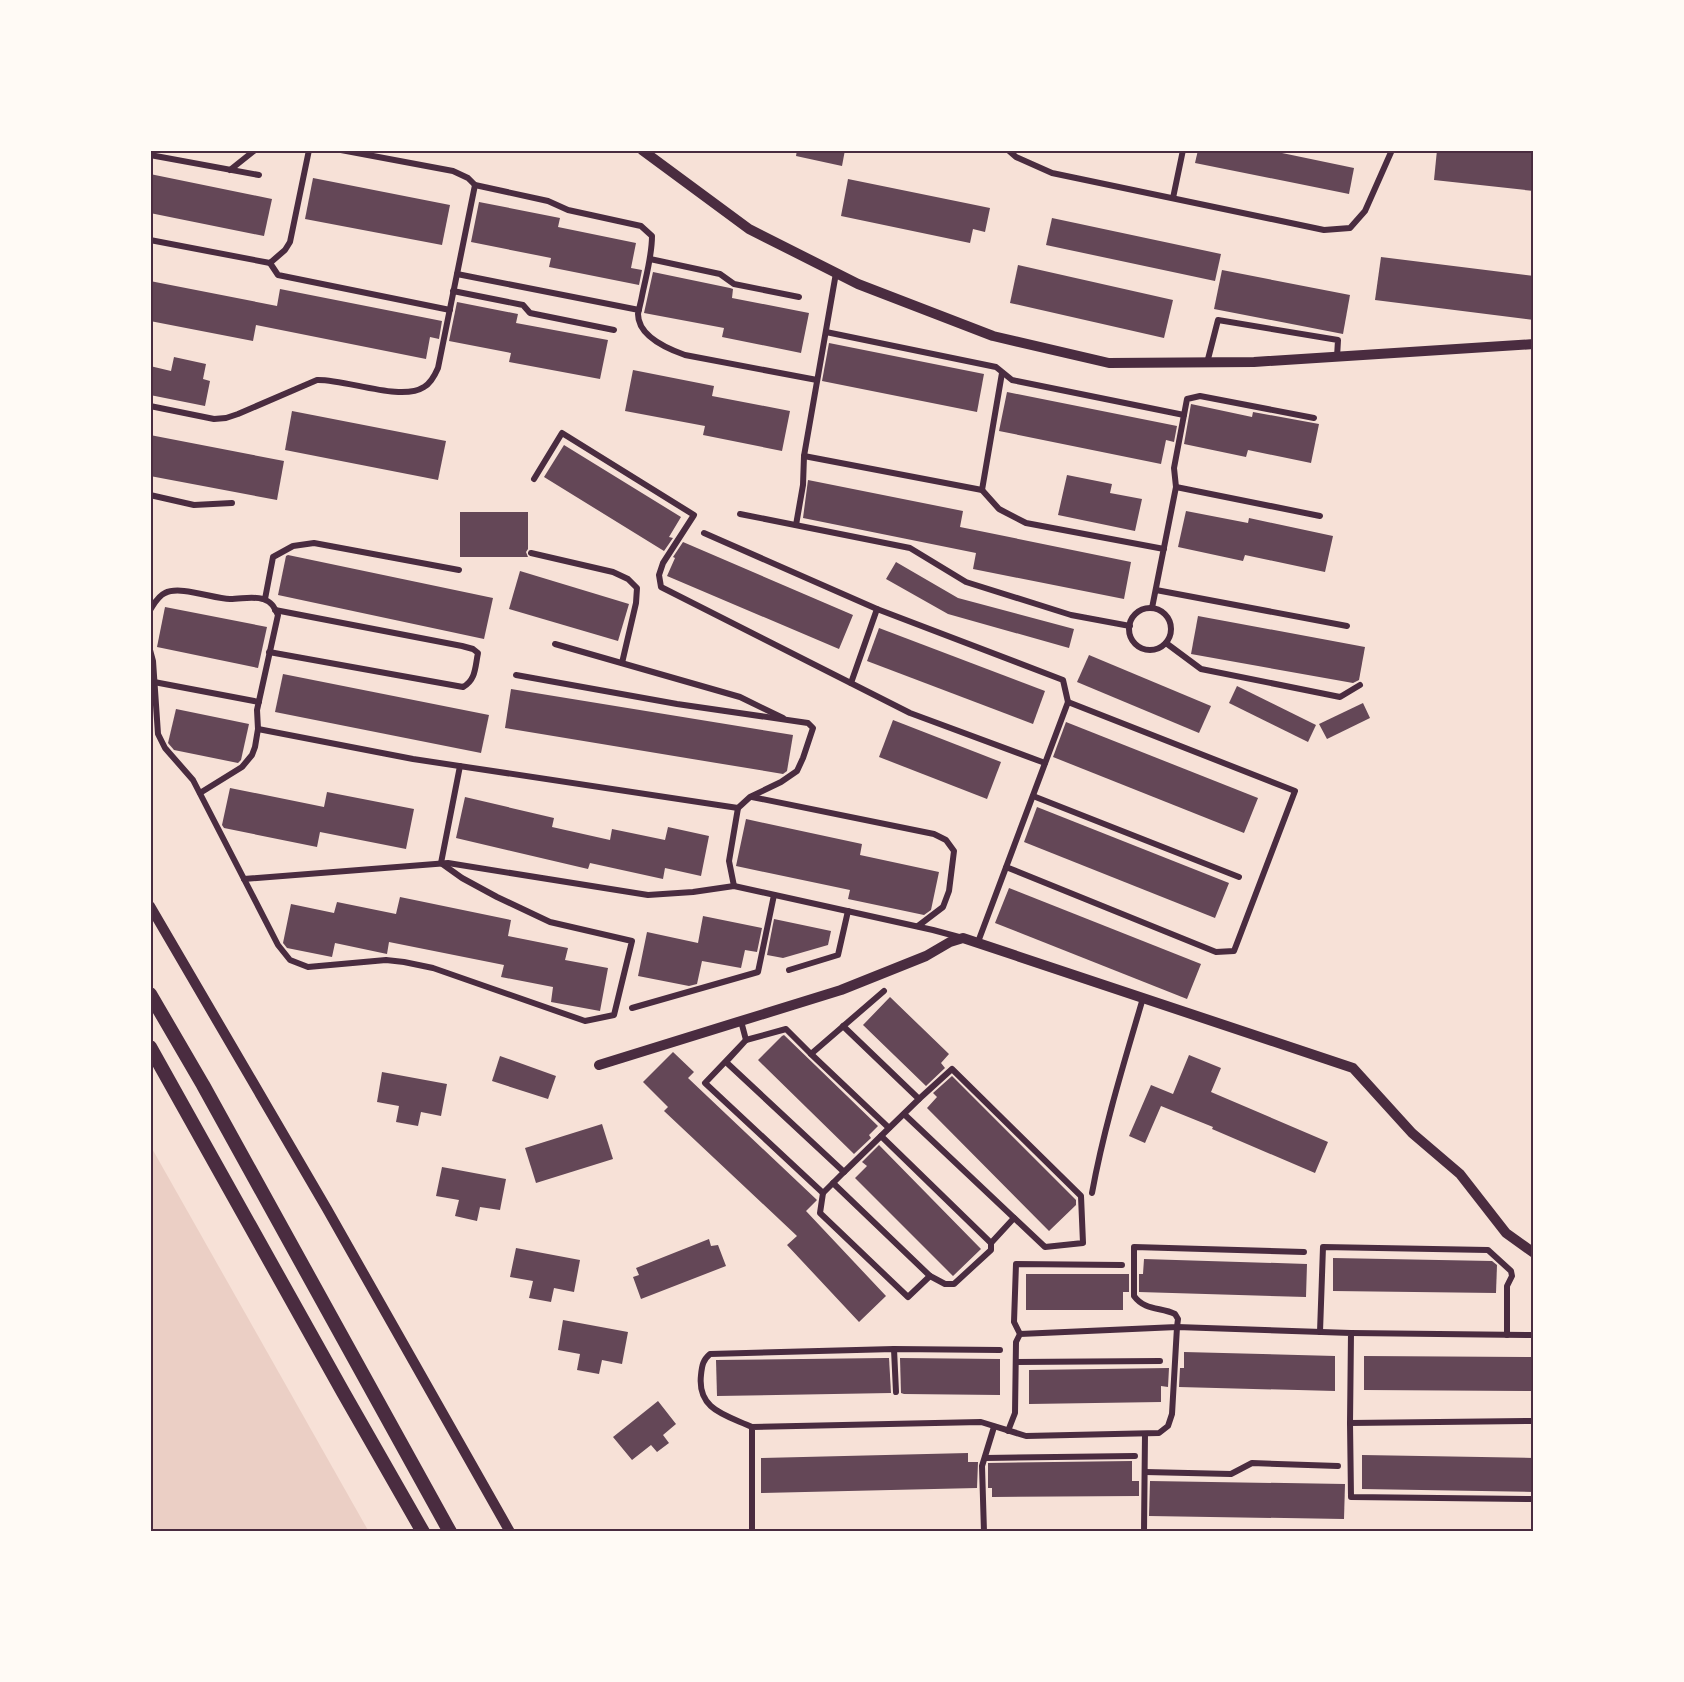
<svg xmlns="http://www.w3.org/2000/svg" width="1684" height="1682" viewBox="0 0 1684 1682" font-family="'IBM Plex Sans',sans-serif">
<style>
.green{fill:#ebcfc5}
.building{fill:#644757}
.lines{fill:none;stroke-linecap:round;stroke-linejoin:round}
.minor{stroke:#4a2c40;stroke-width:6}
.tertiary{stroke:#4a2c40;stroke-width:10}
.trunk{stroke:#4a2c40;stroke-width:14}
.neatline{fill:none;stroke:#4a2c40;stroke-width:2}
</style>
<rect width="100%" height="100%" fill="#f7e1d7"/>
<!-- green -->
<path class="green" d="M150,1145L369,1532H150Z"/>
<!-- building -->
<g class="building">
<path d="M797,150H845L842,166L796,156Z"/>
<path d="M1198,150H1267L1354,168L1349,194L1195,163Z"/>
<path d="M1437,150H1520L1534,151V191L1434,180Z"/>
<path d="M150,174L272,199L264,236L150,213Z"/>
<path d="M313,178L450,205L442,245L305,219Z"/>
<path d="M848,179L990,208L985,232L973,229L970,243L841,216Z"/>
<path d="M479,202L560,218L558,227L636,243L631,268L642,270L639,285L549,267L551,258L471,242Z"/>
<path d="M1052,218L1221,254L1215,281L1046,245Z"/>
<path d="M1381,257L1534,276V320L1375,300Z"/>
<path d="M1018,265L1173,300L1164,338L1010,303Z"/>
<path d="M1222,270L1350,295L1343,334L1214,309Z"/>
<path d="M653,272L730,288L733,289L732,298L809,313L801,353L722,337L724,328L644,313Z"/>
<path d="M150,281L277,306L280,289L442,321L439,339L430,337L426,359L256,325L253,341L150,321Z"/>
<path d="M457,302L518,314L516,323L608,340L600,379L509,362L511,353L449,341Z"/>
<path d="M829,343L984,374L977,412L822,381Z"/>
<path d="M174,357L206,364L203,379L210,381L205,406L150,395V366L171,371Z"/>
<path d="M633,370L714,386L712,396L790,411L782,451L703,435L705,426L625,411Z"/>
<path d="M1007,392L1177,426L1174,442L1166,440L1161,464L999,431Z"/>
<path d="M1191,404L1252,417L1253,412L1319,424L1311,463L1248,450L1246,457L1184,444Z"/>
<path d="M292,411L446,441L438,480L285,450Z"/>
<path d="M150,435L284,461L277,500L150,476Z"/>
<path d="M564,445L681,517L669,537L673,538L664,551L544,477Z"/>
<path d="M1067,475L1112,484L1110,493L1142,499L1135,531L1058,515Z"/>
<path d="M808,480L963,511L960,527L1131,562L1124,599L973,569L976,553L803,518Z"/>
<path d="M1186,511L1248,523L1249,518L1333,536L1325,572L1245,555L1243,561L1178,547Z"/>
<path d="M460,512H528V549L526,552L528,557H460Z"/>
<path d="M683,542L853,615L839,649L667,576L675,558L673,557Z"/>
<path d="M288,555L493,598L484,639L278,595L286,556Z"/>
<path d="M896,562L958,598L1074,629L1069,648L948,614L886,579Z"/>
<path d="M520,571L629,604L618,641L509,609Z"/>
<path d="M165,607L267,627L258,668L157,647Z"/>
<path d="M1198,616L1365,647L1359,680L1353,683L1191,654Z"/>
<path d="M879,628L1045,691L1033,724L867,661Z"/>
<path d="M1089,655L1211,706L1199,733L1077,682Z"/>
<path d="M283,674L489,715L481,753L275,712Z"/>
<path d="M1237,686L1316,725L1308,742L1229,703Z"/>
<path d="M511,689L793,735L787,771L783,774L505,728Z"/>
<path d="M1363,703L1370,718L1327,739L1319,724Z"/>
<path d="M176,709L249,724L241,760L238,763L174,750L168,743Z"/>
<path d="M893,720L1001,762L987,799L879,757Z"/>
<path d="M1066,722L1258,798L1244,833L1053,757Z"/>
<path d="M230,788L324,807L327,792L414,809L406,849L320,832L317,847L224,828L222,825Z"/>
<path d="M465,797L554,818L552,827L610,840L612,829L665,840L668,827L709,836L701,876L665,868L663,879L590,863L588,869L456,838Z"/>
<path d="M1037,807L1229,883L1215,918L1024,842Z"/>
<path d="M746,819L862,844L860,855L939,872L931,910L924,915L848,899L850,890L736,866Z"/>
<path d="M1009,888L1201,964L1187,999L995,923Z"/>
<path d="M400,897L511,920L508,936L568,948L565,960L608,968L600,1011L551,1002L553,987L501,977L504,965L389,942L387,954L335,943L332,957L287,948L283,943L291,904L334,913L337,902L396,914Z"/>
<path d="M703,916L762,928L757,952L745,950L741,968L702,961L697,984L689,986L638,976L647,932L698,943Z"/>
<path d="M774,919L831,931L828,945L783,958L767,955Z"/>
<path d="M890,997L949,1054L941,1063L945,1068L926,1086L863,1025Z"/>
<path d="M784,1035L878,1126L869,1135L871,1138L854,1154L758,1060L782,1036Z"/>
<path d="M673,1052L694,1072L688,1078L817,1200L806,1211L886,1296L859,1322L787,1245L797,1236L664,1111L668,1107L643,1082Z"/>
<path d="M1189,1055L1221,1068L1211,1092L1328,1142L1315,1173L1212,1129L1213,1127L1161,1106L1145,1143L1129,1136L1151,1085L1173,1094Z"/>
<path d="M500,1056L556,1076L548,1099L492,1081Z"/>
<path d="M382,1072L447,1084L441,1116L421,1112L418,1126L396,1122L399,1106L377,1102Z"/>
<path d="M952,1076L1076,1200V1205L1049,1231L927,1108L937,1097L933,1093Z"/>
<path d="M602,1124L613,1159L536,1183L525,1148Z"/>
<path d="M879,1145L981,1249L953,1276L855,1178L867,1166L862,1162Z"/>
<path d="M442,1167L506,1179L500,1210L480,1207L477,1221L455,1216L459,1200L436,1196Z"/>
<path d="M709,1239L711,1246L718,1245L726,1266L641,1299L633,1277L639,1275L636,1268Z"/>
<path d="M516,1248L580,1260L574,1292L554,1288L551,1302L529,1298L533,1281L510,1277Z"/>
<path d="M1333,1258L1492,1261L1497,1265L1496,1293L1333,1291Z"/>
<path d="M1144,1259L1307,1264L1306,1297L1139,1292V1274H1143Z"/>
<path d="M1026,1274H1129V1292H1123V1310H1026Z"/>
<path d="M563,1320L628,1332L622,1364L602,1360L599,1374L577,1370L580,1354L558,1350Z"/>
<path d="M1184,1352L1335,1356V1391L1179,1387L1180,1368H1184Z"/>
<path d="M1364,1356L1534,1357V1391L1364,1390Z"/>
<path d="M885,1358H889L891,1393L717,1396L716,1360Z"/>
<path d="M900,1358L1000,1359V1395L904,1394L901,1393Z"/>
<path d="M1169,1368L1168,1387L1161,1386V1402L1029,1404V1370Z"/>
<path d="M658,1401L676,1424L663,1435L669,1443L657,1452L651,1445L632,1460L613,1437Z"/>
<path d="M968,1453V1462H978L977,1488L761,1493V1458Z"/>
<path d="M1362,1455L1534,1458V1492L1362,1489Z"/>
<path d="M1132,1461V1481H1139V1496L992,1497V1488H988V1463Z"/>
<path d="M1150,1481L1345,1484L1344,1519L1149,1516Z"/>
</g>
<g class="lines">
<!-- minor -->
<g class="minor">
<path d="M341,150L453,171L468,178L475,185L548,201L568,210L641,226L652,236C652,256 646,276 642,296C641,302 639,308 638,314C638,336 668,349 685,355L817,380"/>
<path d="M1008,150L1016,157L1052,173L1324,230L1350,228L1365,211L1392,150"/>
<path d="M150,155L259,175"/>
<path d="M230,170L255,150"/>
<path d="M1173,198L1183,150"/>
<path d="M150,240L270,263L285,250L290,242L309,150"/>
<path d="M650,259L720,274L734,284L799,297"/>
<path d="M270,263L278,275L450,310"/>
<path d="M457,274L639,310"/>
<path d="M453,291L523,305L530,313L614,330"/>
<path d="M826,332L996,367L1012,380L1184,415"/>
<path d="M1207,363L1218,320L1338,340L1337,357"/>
<path d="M150,406L214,419L226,418L238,414L317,380C346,379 401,402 424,387C431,383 435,375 438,368L475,185"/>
<path d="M804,456L982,490L999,509L1026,523L1164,549"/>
<path d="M534,479L562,433L694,515L663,563L659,575L661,587L910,713L1045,763"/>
<path d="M1176,487L1320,516"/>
<path d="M982,490L1002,373"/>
<path d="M150,495L194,505L232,503"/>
<path d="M740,514L910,548L966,582L1071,615L1130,626"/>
<path d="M796,525L803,485L804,456L836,273"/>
<path d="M704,533L877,609L1063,680L1068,702"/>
<path d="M531,553L613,572L628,579L637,588L636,603L622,663"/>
<path d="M1156,590L1347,626"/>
<path d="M265,599L273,557L293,546L314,543L459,570"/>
<circle cx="1150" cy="629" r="21"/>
<path d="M1152,608L1176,487L1174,468L1187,399L1200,396L1314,418"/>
<path d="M150,610C154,604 158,596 165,593C180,585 214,599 230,599C242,599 252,596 263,599C272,602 274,607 278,615L257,710L258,729L255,747L252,755L242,767L200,793"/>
<path d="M1166,643L1201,669L1340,697L1360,685"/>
<path d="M555,644L740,697L783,718"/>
<path d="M150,650L153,661L158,734L165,748L193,780L278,945L290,960L308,967L386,960L404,962L433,968L585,1021L614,1015L632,941L550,922L497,897L462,878L441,863L460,766"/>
<path d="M269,652L463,687C476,680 475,667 478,653L473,649L462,646L275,610"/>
<path d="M516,675L677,704L808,723L813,728L803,758L797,771L781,782L750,797L738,808L729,861L734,886"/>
<path d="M154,682L259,702"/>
<path d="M851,683L877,609"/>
<path d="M258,729L413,759L738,808"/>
<path d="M1033,796L1239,877"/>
<path d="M752,797L934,834L946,840L954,851L949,891L943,907L918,926"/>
<path d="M244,879L448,863L648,895L693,892L734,886L933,930L959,937"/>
<path d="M978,942L1068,702L1295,791L1234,951L1216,952L1006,867"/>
<path d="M789,970L838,955L848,911"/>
<path d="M632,1008L758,972L774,895"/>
<path d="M741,1021L746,1040L786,1029L811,1054L884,991"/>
<path d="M843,1026L919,1099L844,1172"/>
<path d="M746,1040L726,1062L844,1172L823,1193L705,1083Z"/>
<path d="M811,1054L889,1128"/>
<path d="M904,1114L1045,1247L1083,1243L1081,1196L952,1069L919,1099"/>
<path d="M881,1136L991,1243L1014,1218"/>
<path d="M823,1193L820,1213L908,1297L930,1276L833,1183"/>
<path d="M1092,1193C1104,1127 1124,1063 1143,998"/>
<path d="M930,1276L945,1284H954L991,1250V1243"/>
<path d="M1320,1332L1323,1247L1488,1250L1511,1271L1512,1276L1507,1286V1335"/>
<path d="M1351,1333L1534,1335"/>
<path d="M1020,1334L1014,1322L1016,1264L1122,1265"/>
<path d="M894,1349L896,1392"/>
<path d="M1016,1362L1160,1361"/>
<path d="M1350,1423L1351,1497L1534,1499"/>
<path d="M752,1427C726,1415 697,1410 701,1375C702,1365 703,1360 710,1354L894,1349L1000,1350"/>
<path d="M1008,1431L1015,1413L1016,1342L1020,1334L1177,1327L1178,1319L1175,1314C1161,1307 1145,1311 1134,1296V1247L1304,1252"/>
<path d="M985,1458L1135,1456"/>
<path d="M1145,1472L1231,1474L1252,1463L1338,1466"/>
<path d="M752,1532V1427L981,1422L1026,1436L1159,1433L1168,1426L1172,1414L1177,1327L1351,1333L1350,1423L1534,1421"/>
<path d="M984,1532L982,1466L994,1427"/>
<path d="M1144,1532L1145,1434"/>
</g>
<!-- tertiary -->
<g class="tertiary">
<path d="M642,150L749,229L858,284L993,336L1109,363L1254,362L1534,344"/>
<path d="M150,906L327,1209L510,1532"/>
<path d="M599,1065L841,990L926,956L950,942L963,938L1353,1068L1412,1133L1460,1174L1506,1233L1534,1253"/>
</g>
<!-- trunk -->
<g class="trunk">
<path d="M150,994L203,1085L450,1532"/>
<path d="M150,1047L343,1392L423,1532"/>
</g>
</g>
<!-- border -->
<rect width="1684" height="1682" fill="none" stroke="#fffaf5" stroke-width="303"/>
<rect x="152" y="152" width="1380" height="1378" class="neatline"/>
</svg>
